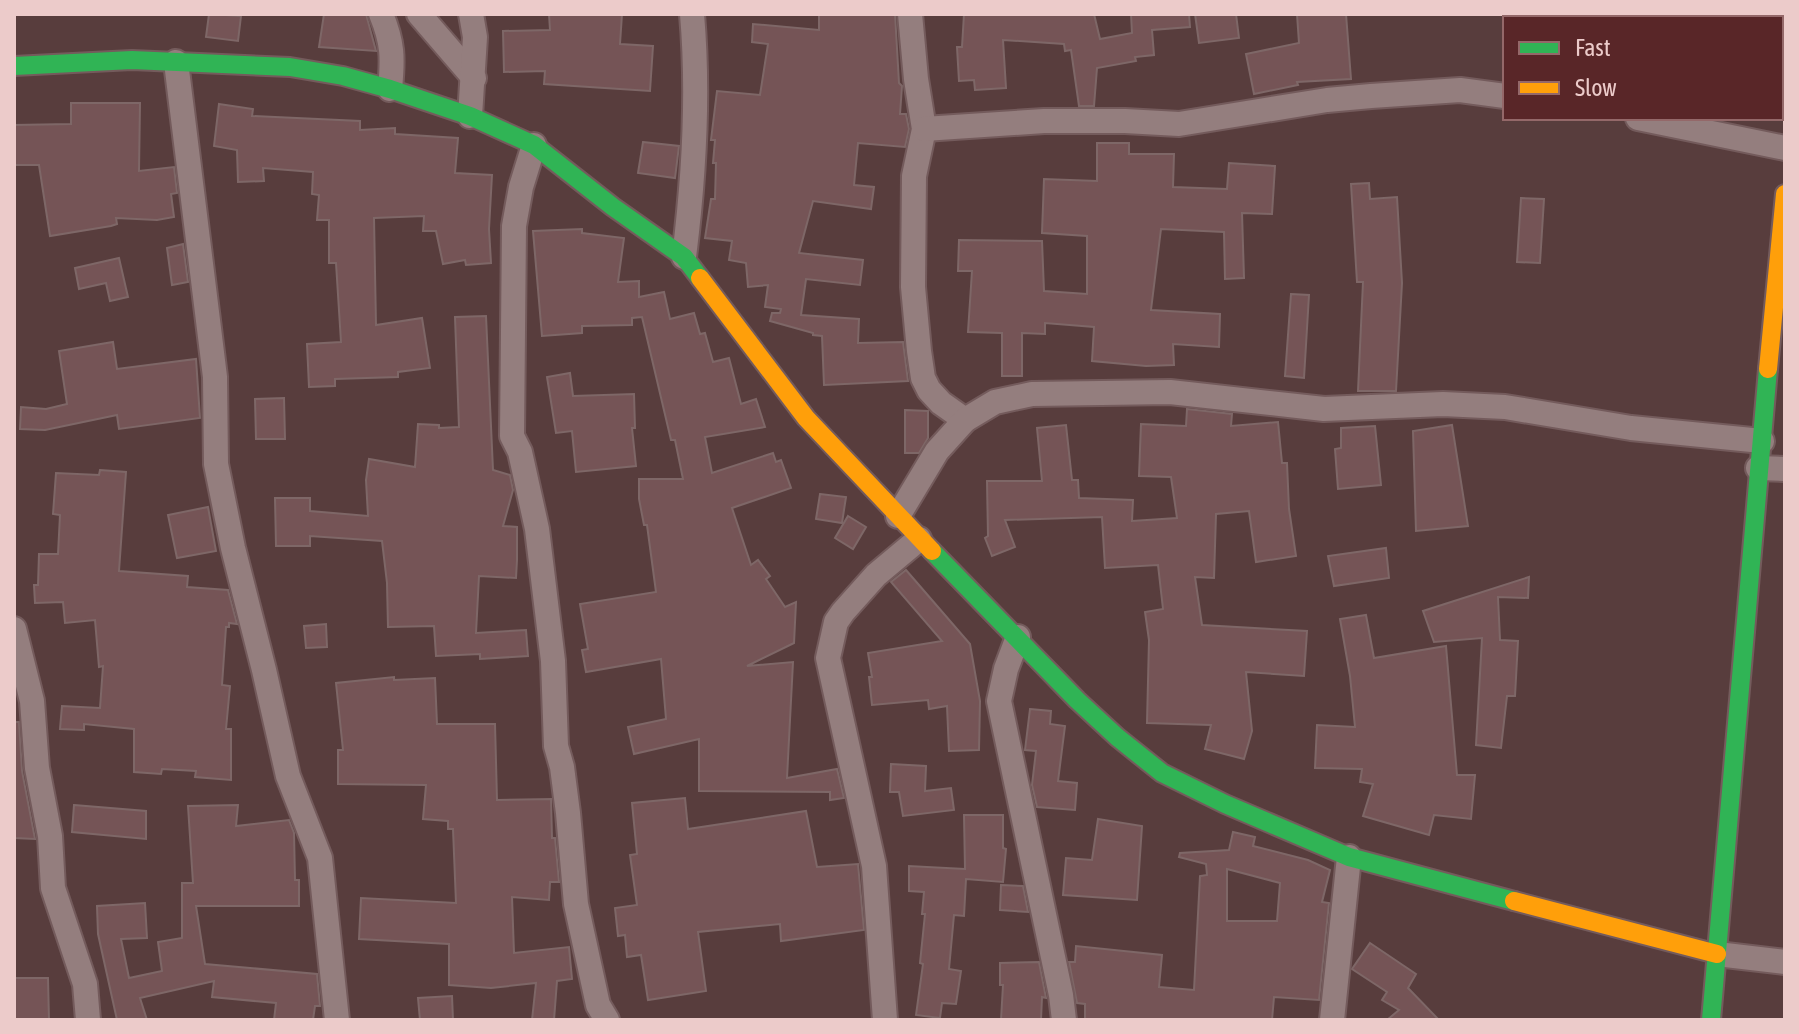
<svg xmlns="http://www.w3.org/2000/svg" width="1799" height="1034" viewBox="0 0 1799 1034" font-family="'Asap Condensed',sans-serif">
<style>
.building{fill:#755456;stroke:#7e6767;stroke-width:2;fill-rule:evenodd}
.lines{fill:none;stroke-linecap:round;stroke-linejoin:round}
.street-casing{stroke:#745b5c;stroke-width:28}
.fast-casing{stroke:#745b5c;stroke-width:22}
.slow-casing{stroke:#745b5c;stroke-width:22}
.street{stroke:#947e7e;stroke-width:24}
.fast{stroke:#30b455;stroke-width:18}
.slow{stroke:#ff9f0a;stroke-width:18}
</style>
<rect width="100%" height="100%" fill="#583d3d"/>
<!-- building -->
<g class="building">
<path d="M209,14L241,16L238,41L206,37Z"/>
<path d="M324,14H366L376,51L319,47Z"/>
<path d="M549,14H622L620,44L653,46L650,91L544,84L545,71L504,72L503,31L550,30Z"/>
<path d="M819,14H895L899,83L902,86L900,114H906L909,129L905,147L858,143L854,185L874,187L871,209L813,201L799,253L863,260L860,285L806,279L801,315L859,319L858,343L903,342L908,381L824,385L822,336L813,335V333L770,321L772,313H780L781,309L765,307L768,285L748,287L746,263L729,260L732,241L705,238L711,199H715L716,163H713L715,140H711L717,91L760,95L768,44L752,42L753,24L819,30Z"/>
<path d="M964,14H1094L1100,39L1132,33L1131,14H1189L1190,27L1152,30L1154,55L1135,57L1136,61L1097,68L1094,106H1079L1071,50L1065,51L1064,44L1003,40L1006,88L975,90L974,80L959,81L957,47H962Z"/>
<path d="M1195,14H1236L1239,38L1199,43Z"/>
<path d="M1297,14H1346L1351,79L1297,82L1298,85L1254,94L1246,54L1299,43Z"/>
<path d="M71,103H140L139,171L174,167L177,193L171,194L174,217L157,220L116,218L117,224L111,226L50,236L39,165H14V125L71,124Z"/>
<path d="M219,104L253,109L252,116L360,121V130L395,128V134L458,138L455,173L492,175L489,229L491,263L466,265L465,260L443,264L436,231H423L424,216L374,218L376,325L422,318L430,368L398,372V377L335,379V386L309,387L307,344L341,342L336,263H329V220H317L319,195L312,194L313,172L263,168L264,181L238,182L237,150L214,146Z"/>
<path d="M643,142L679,146L675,178L638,173Z"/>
<path d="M1097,143H1129V154H1174L1173,187L1227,189L1229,163L1275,166L1272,214L1242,213L1244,278L1225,279L1224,232L1161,229L1151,310L1220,314L1219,347L1173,344L1174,365L1146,366L1092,361L1094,327L1045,323V334L1022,333V376H1002V333L968,332L972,271H958L959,240L1042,241L1044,291L1087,294V236L1042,233L1044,179L1097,181Z"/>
<path d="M1369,183L1370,199L1397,197L1402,283L1396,391H1358L1363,282H1357L1351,184Z"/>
<path d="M1521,198L1544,199L1540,263L1517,262Z"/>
<path d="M582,229V233L624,238L618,282L639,281V297L664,292L670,319L694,313L700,334L705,333L713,362L729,358L741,404L756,399L765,427L705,437L712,473L773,453L776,462L781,460L791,488L732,508L751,565L758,560L770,576L766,579L785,607L796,602L794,643L747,666L793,662L787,778L837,769L844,798L830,800V792L699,791V739L634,754L628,727L666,719L661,659L586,672L582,650L588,649L580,604L656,592L647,525H644L639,499V479H683L675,440H671L642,317L632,318V325L582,326V333L542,336L533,231Z"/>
<path d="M183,244L188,282L172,285L167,248Z"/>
<path d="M119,258L128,297L110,301L106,283L79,289L75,268Z"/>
<path d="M1291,294L1309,295L1304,378L1285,376Z"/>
<path d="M486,316L493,470L510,475L513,490L503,526L517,527V560L516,578L479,576L476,633L526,630L528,656L480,659V654L436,656L434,626L388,627L387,583L382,541L310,536V546H276L275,498H310V511L368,516L366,480L369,459L415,467L418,424L439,425V428L459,427L455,317Z"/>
<path d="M113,342L117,369L196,359L200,418L119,429L117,415L45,430L20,429L21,407L46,409L67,404L59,351Z"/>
<path d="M570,373L573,396L634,394L635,428H632L636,466L576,472L572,431L556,433L547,377Z"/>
<path d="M284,398L285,439H256L255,399Z"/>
<path d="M1187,409L1232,414L1231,426L1278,422L1282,463H1287L1289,509L1296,556L1256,562L1249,511L1216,514L1214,578L1195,577L1202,625L1307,631L1304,676L1246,672L1252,731L1244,759L1205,749L1211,725L1147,723L1149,640L1145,612L1163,609L1158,565L1105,568L1102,517L1005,520L1015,547L992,556L985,538L988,536L987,481H1042L1037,428L1066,425L1072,480H1078L1079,498L1133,500L1132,521L1177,518L1171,477L1139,476L1141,424L1186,426Z"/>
<path d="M905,410L928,411V438L919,453H905Z"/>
<path d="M1452,425L1468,526L1416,531L1413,431Z"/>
<path d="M1375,426L1381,485L1338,489L1335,449L1341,448V428Z"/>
<path d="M100,470L126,472L119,571L188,576L187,587L228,590L237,624L229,623V627H226L222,685L230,686L226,729H231V780L195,777L196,771L162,769L161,774L134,772V729L84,724V730L60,729L62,706L100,708L103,666L99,667L95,620L65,623L63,602L35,603L34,585H38L39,554H58L60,515L53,514L56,473L99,475Z"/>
<path d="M820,494L846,497L842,523L816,519Z"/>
<path d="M208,507L216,551L177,558L168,515Z"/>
<path d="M848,516L866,527L853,549L835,538Z"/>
<path d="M1386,548L1389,578L1334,586L1328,556Z"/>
<path d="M906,570L970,644L980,701L979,750L949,751L947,706L929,709L928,700L872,705L869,677H872L868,653L942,641L891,582Z"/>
<path d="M1529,577L1528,598L1498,597L1500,640L1518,641L1515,696H1507L1501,748L1476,745L1482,638L1434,642L1423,611Z"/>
<path d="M1366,615L1374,658L1446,646L1457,775H1475L1471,819L1434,815L1429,835L1363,816L1373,784L1360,782L1362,769L1315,768L1317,725L1355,727L1350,676L1340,619Z"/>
<path d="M326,624L327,647L306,648L304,626Z"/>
<path d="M394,677V680L435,678L437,724H495L497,800L551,799L552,838H555L559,882H550L549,900L512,897L514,953L569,947L572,979L557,981L554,1020H532L536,983L491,988L449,985V944L359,939L361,898L456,903L453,829H448V821L423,819L426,785L338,784V750H343L336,683Z"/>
<path d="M1030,709L1051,711L1050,724L1065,726L1058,781L1077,783L1075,810L1037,807L1032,785L1036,751L1025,750Z"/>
<path d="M14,722H19L22,771L35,839L14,838Z"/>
<path d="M891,764L926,766L925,791L951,788L954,810L903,816L899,792H890Z"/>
<path d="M685,798L688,829L806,811L817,867L858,864L864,930L781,941L780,924L698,932L706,991L648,1000L641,955L627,957L625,935L618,936L615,908L637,905L630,855L637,854L632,803Z"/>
<path d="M74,805L146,811V839L72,832Z"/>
<path d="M238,805L236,826L289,820L294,833L295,880H299V906H196L205,964L317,974L320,1006H315L313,1020H274L276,1003L212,997L214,981L140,998L147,1020H117L98,934L97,906L145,903L147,938L121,939L129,978L162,971L158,942L182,938V883H193L188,806Z"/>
<path d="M964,815H1003V848L1006,849L1003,882L966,879L964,916L954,915L949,969L961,971L956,1004L942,1003L940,1018L916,1015L923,964L920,963L925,914H922L924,892L909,891V866L965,869Z"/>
<path d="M1098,819L1142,826L1137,900L1063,895L1066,858L1092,860Z"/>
<path d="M1233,832L1255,837L1253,846L1308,860L1330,870L1322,902L1329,903L1319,1000L1274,997L1272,1020H1085V1004L1077,1003L1069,962H1075L1076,946L1162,955L1159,987L1194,990L1200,876L1207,875L1206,864L1179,857L1180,853L1229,850ZM1227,869L1280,883L1277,921H1227Z"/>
<path d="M1001,885L1023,886L1028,912L1000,910Z"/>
<path d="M1370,943L1416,974L1408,988L1439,1020H1387L1399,1010L1382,1000L1387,992L1352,969Z"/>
<path d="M1039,962L1046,998L1042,997L1041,1020H1001L1003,985H1000V963Z"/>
<path d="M14,978H48L49,1020H14Z"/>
<path d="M452,996L453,1020H420L418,998Z"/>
</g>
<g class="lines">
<defs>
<g id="street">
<path d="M381,14C393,43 393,58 390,89"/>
<path d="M419,14L474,78"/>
<path d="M910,14L916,79L924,129L914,176L913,287L919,351L923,378L929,390L941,403L965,420"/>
<path d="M176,62L215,377L216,464L233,548L264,670L288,776L320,858L337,1020"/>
<path d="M470,116L475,37L471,14"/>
<path d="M1638,118L1785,148"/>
<path d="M924,129L1044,121H1125L1179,124L1327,100L1371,96L1460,90L1505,96"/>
<path d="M534,145L521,187L514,226L512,436L520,452L537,529L553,661L556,746L562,767L568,813L576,904L598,1005L607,1020"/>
<path d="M684,257C694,177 699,95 692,14"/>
<path d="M1758,468L1785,469"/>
<path d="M898,516L937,451L965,420L995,402L1032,394L1170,392L1324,409L1443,404L1505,407L1631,428L1762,441"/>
<path d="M14,629L32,701L37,768L50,836L53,888L85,984L88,1020"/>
<path d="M1018,637L1006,669L999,701L1061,995L1064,1020"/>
<path d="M1717,954L1785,962"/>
<path d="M885,1020L874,866L828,658L836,622L843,612L876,575L919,539"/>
<path d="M1332,1020L1349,857"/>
</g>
<g id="fast">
<path d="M14,66L132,60L290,67L343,76L390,89L470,116L534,145L613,207L684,257L700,278"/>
<path d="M932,551L1077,700L1117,737L1162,773L1225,804L1349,857L1514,901"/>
<path d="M1711,1020L1768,369"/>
</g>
<g id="slow">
<path d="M700,278L806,418L932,551"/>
<path d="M1768,369L1785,194"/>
<path d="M1514,901L1717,954"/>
</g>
</defs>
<!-- street casing -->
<use href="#street" class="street-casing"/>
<!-- fast casing -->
<use href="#fast" class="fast-casing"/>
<!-- slow casing -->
<use href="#slow" class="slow-casing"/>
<!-- street -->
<use href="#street" class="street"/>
<!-- fast -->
<use href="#fast" class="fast"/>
<!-- slow -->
<use href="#slow" class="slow"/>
</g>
<!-- border -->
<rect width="1799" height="1034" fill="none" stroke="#eccbca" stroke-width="32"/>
<!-- legend -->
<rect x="1503" y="16" width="280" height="104" fill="#592628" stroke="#946869" stroke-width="2"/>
<rect x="1519" y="42" width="40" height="12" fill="#30b455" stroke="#946869" stroke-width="2"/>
<text x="1575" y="56" font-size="24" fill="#eccbca">Fast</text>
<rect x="1519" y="82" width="40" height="12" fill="#ff9f0a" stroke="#946869" stroke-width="2"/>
<text x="1575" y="96" font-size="24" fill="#eccbca">Slow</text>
</svg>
